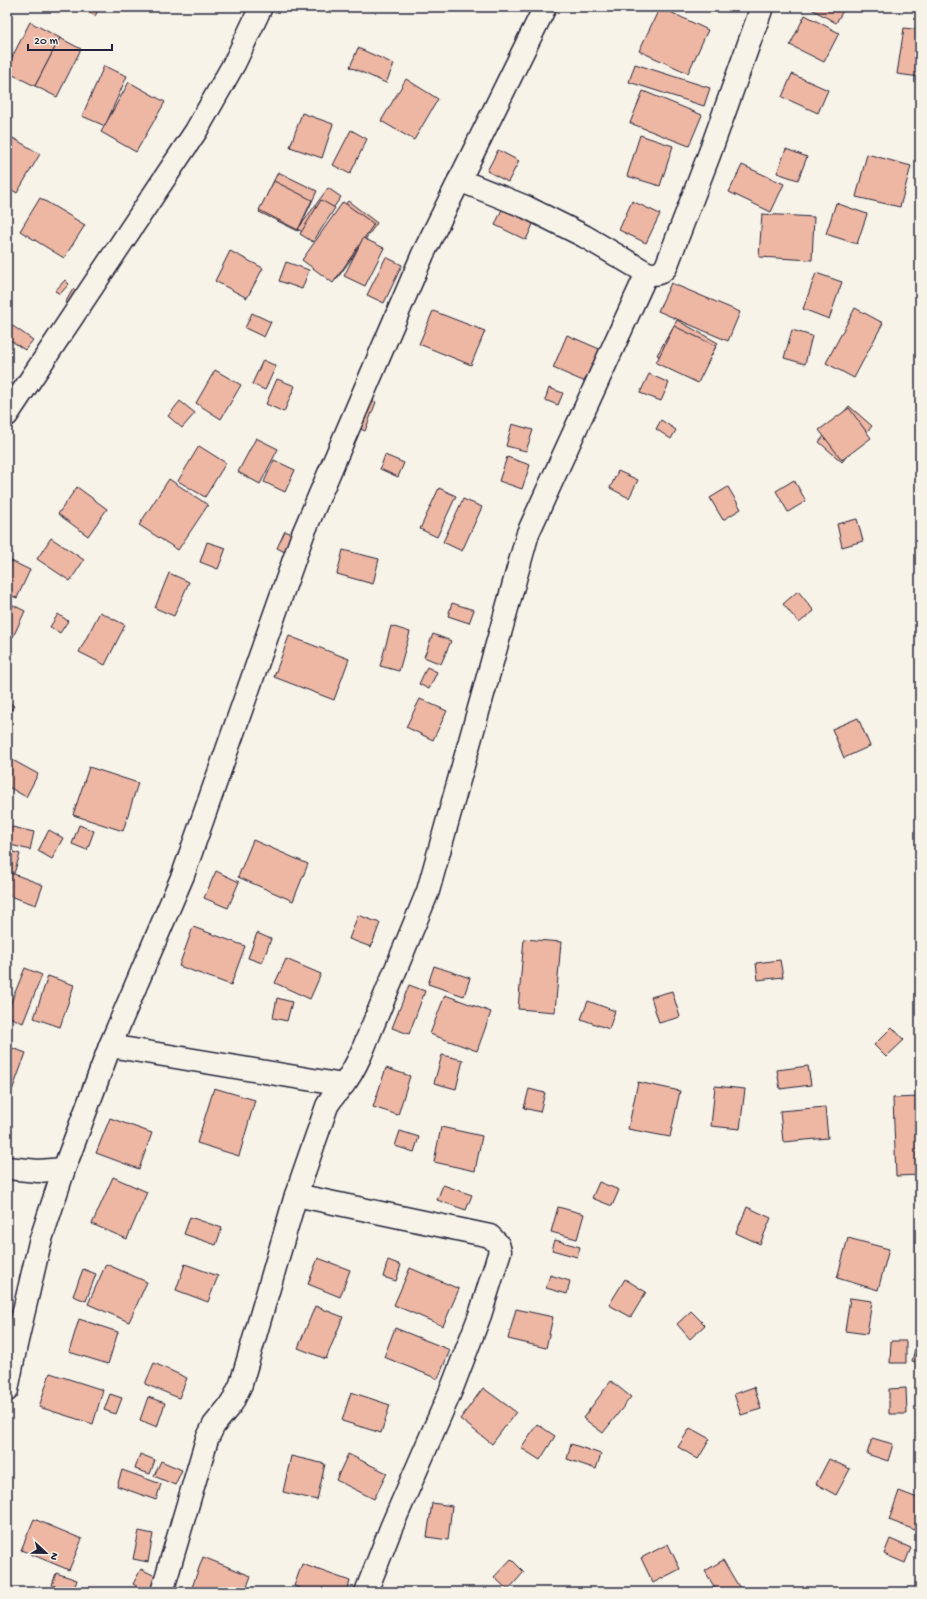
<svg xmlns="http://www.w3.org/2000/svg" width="927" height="1599" viewBox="0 0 927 1599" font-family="'Gochi Hand',sans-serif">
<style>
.building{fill:#eeb7a3;stroke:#22223b}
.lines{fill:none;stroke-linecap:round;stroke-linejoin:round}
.street-casing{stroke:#22223b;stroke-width:25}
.street{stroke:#f7f3e8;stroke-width:22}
</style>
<rect width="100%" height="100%" fill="#f7f3e8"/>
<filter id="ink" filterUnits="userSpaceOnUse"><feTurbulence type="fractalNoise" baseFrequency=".025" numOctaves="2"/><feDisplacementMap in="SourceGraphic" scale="8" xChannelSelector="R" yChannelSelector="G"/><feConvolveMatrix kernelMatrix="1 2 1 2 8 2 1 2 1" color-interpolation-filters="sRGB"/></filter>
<g filter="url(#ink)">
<!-- building -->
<g class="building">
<path d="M79,7H100L95,16Z"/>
<path d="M660,7L708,30L688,73L639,51Z"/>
<path d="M808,7H845L836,23Z"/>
<path d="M805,15L839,33L824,62L790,45Z"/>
<path d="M30,22L60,38L35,86L7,72V67Z"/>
<path d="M904,28L920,30V77L897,74Z"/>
<path d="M60,38L81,49L57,97L35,86Z"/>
<path d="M358,48L394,64L386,83L350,67Z"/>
<path d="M635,64L710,88L704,106L629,82Z"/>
<path d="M104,66L127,76L105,126L82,116Z"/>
<path d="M792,74L828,90L818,113L782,97Z"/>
<path d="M406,79L438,99L414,140L381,121Z"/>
<path d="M129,82L165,102L136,152L101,132Z"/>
<path d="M643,91L702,115L689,146L630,123Z"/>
<path d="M302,113L333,124L322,158L290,147Z"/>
<path d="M351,130L367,139L350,174L333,165Z"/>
<path d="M640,135L673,146L660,186L627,176Z"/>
<path d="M13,138L40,154L17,193L7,187V148Z"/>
<path d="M786,149L807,157L798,180L777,173Z"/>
<path d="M498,150L519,161L508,182L487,171Z"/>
<path d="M867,154L911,166L900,207L856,197Z"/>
<path d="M742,165L784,184L771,212L729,192Z"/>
<path d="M278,172L317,191L298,231L259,212Z"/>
<path d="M274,181L312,200L298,230L259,210Z"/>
<path d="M328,188L341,197L311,239L298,229Z"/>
<path d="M40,198L85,225L64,258L20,231Z"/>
<path d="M321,200L335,208L313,242L300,234Z"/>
<path d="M348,201L377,223L336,280L307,259Z"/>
<path d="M632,201L660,214L646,243L619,230Z"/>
<path d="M343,202L374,224L333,283L302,260Z"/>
<path d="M836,203L867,214L857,244L826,234Z"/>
<path d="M503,207L534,222L526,240L495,225Z"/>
<path d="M762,214L814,217L812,260L759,257Z"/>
<path d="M363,238L384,248L365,286L344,276Z"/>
<path d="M230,251L263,268L247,298L215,281Z"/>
<path d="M386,257L402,265L384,303L367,295Z"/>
<path d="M286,262L309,270L302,289L279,281Z"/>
<path d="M816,273L842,282L829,319L803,309Z"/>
<path d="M65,280L69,284L60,294L55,291Z"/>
<path d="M671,283L740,312L728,341L658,311Z"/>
<path d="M73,289L78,292L69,306L65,303Z"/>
<path d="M855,308L883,323L854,378L826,363Z"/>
<path d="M433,311L485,331L471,365L419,344Z"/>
<path d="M252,313L271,322L264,337L245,328Z"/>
<path d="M677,320L718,343L698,379L657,355Z"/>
<path d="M7,322L33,340L25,350L7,338Z"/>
<path d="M674,326L716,346L698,383L656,363Z"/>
<path d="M792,330L812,336L805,364L784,358Z"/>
<path d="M567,335L604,351L590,384L553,368Z"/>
<path d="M263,360L276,366L265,390L252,384Z"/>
<path d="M215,370L241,385L221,419L196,403Z"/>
<path d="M649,374L669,383L661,401L640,393Z"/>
<path d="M277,379L295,386L284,412L266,404Z"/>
<path d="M549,388L563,393L558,405L545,400Z"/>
<path d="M365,397L376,402L365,431L352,425Z"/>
<path d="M180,401L195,413L182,428L168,416Z"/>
<path d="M849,406L872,426L842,462L819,442Z"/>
<path d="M849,408L871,438L842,460L819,430Z"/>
<path d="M661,420L676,430L671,439L656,429Z"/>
<path d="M512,424L533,430L526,451L506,446Z"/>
<path d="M256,438L278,449L260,484L238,472Z"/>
<path d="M199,446L226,463L205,497L178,481Z"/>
<path d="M385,455L404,463L398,477L380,469Z"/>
<path d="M507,457L530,465L522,489L499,481Z"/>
<path d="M274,460L295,470L285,492L264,482Z"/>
<path d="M618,471L638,480L629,498L610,488Z"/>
<path d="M169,479L208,505L178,550L139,525Z"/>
<path d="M794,480L806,501L788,512L776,491Z"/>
<path d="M77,487L107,509L88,536L58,514Z"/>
<path d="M728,487L741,509L723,520L710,498Z"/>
<path d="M439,488L456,496L437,537L420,529Z"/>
<path d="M463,499L482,507L462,551L443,542Z"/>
<path d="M857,519L863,541L842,547L837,524Z"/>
<path d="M285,531L298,537L289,554L277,548Z"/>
<path d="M51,538L84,560L70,581L37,559Z"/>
<path d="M207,542L226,548L218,569L200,562Z"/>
<path d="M343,550L379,559L373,584L337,574Z"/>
<path d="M7,559L30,570L17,598L7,594Z"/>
<path d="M169,573L189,582L174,616L155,608Z"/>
<path d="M798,591L814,611L799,623L783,604Z"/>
<path d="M7,602L25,611L13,637L7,634Z"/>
<path d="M452,603L474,610L469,623L448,616Z"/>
<path d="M100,612L125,625L105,665L79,652Z"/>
<path d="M58,614L68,621L60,633L50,627Z"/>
<path d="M391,626L410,632L399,671L380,666Z"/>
<path d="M433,634L451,641L441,664L424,657Z"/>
<path d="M289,636L349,659L334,700L274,677Z"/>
<path d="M427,667L437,672L429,689L419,684Z"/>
<path d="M420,699L447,711L433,740L406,727Z"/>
<path d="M7,701L14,706L7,715Z"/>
<path d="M858,718L870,746L844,758L832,729Z"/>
<path d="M7,757L38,774L26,797L7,786Z"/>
<path d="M89,767L138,783L123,831L73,815Z"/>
<path d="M79,825L94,831L87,850L72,844Z"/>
<path d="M8,826L34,832L30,850L7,844Z"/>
<path d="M49,830L63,838L52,859L38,851Z"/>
<path d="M253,840L308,864L293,901L238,877Z"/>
<path d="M7,850L20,854L12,880L7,878Z"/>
<path d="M216,871L239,882L228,908L204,898Z"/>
<path d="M11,873L43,885L36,905L7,895V883Z"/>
<path d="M358,915L380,923L371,947L349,939Z"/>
<path d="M193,927L245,946L231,985L179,966Z"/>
<path d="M257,933L271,939L262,963L248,958Z"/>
<path d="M524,939L561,942L555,1012L518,1009Z"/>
<path d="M286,959L321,974L310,999L275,983Z"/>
<path d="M780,960L783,977L758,980L756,963Z"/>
<path d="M434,966L470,978L464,996L428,984Z"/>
<path d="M25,968L42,975L23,1023L7,1016V1012Z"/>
<path d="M48,976L74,985L60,1027L34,1018Z"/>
<path d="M409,985L425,991L409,1034L392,1028Z"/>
<path d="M672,991L680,1017L659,1023L651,997Z"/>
<path d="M445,995L491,1012L477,1051L430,1034Z"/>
<path d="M277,998L292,1002L287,1021L273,1018Z"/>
<path d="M588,1001L615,1011L609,1029L581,1019Z"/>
<path d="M892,1027L904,1040L886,1057L874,1045Z"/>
<path d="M7,1046L26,1053L10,1096L7,1095Z"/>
<path d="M442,1055L463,1060L456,1089L434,1083Z"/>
<path d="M808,1066L811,1085L780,1089L777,1070Z"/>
<path d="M386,1068L410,1076L398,1115L373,1107Z"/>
<path d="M638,1082L680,1091L670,1137L628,1129Z"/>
<path d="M715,1086L745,1089L740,1129L711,1126Z"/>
<path d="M214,1088L255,1100L239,1156L197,1143Z"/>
<path d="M529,1089L545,1093L540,1112L524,1108Z"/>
<path d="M920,1097V1175L896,1176L893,1098Z"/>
<path d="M825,1107L828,1138L783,1142L780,1111Z"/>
<path d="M110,1118L152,1133L139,1169L96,1153Z"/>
<path d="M441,1127L482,1136L475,1171L434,1162Z"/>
<path d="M400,1131L419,1137L414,1152L395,1146Z"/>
<path d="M113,1177L147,1192L127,1239L92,1224Z"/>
<path d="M599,1182L619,1190L612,1206L592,1198Z"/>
<path d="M443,1185L472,1195L466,1210L437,1200Z"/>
<path d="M558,1207L584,1214L577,1239L551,1232Z"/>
<path d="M747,1207L771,1218L760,1244L736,1233Z"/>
<path d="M190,1217L222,1228L216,1245L184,1234Z"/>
<path d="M917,1237H920V1268L916,1267Z"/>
<path d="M848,1238L889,1249L878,1290L837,1278Z"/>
<path d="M555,1240L580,1247L577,1257L552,1250Z"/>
<path d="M318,1258L350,1270L340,1297L308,1284Z"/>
<path d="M388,1260L401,1265L396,1281L383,1277Z"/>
<path d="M106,1264L147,1282L129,1322L88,1304Z"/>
<path d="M185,1264L218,1276L208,1302L176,1290Z"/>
<path d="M410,1268L459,1289L443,1326L394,1305Z"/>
<path d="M83,1269L96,1274L86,1301L73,1296Z"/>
<path d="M550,1275L570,1281L567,1294L546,1288Z"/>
<path d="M625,1279L646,1292L631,1317L609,1305Z"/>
<path d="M850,1298L872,1301L867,1334L845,1331Z"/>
<path d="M315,1306L343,1317L326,1359L298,1348Z"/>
<path d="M516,1309L553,1317L546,1348L508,1339Z"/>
<path d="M691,1311L705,1325L690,1339L677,1324Z"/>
<path d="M79,1319L118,1332L108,1364L69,1352Z"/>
<path d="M395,1328L450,1350L438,1379L384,1357Z"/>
<path d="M891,1341H906V1363H890Z"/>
<path d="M917,1341L920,1342V1363L912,1361Z"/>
<path d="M154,1363L187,1378L179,1398L145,1384Z"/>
<path d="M50,1373L103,1390L93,1424L39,1407Z"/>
<path d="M611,1381L631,1397L603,1433L583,1418Z"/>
<path d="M754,1387L761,1409L741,1415L734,1394Z"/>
<path d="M483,1388L516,1412L492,1444L460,1419Z"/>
<path d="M906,1388L907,1414H889V1389Z"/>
<path d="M351,1392L390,1405L381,1433L342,1421Z"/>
<path d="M110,1394L122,1398L116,1414L104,1410Z"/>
<path d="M148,1397L165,1403L157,1427L140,1420Z"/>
<path d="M537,1424L555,1436L540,1460L521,1448Z"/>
<path d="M690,1428L710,1439L698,1459L678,1447Z"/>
<path d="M872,1438L893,1444L888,1461L867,1454Z"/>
<path d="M571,1444L601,1454L596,1469L567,1459Z"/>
<path d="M140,1454L155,1460L150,1474L135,1469Z"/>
<path d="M348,1454L387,1473L374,1499L336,1480Z"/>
<path d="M291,1456L325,1464L317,1500L283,1492Z"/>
<path d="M829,1459L850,1469L836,1495L816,1484Z"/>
<path d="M161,1461L182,1470L175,1485L154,1476Z"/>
<path d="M122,1470L161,1484L156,1500L117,1486Z"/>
<path d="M899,1491L920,1499V1532L889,1520Z"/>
<path d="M432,1503L452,1506L448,1540L427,1537Z"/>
<path d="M34,1519L82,1539L69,1570L21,1550Z"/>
<path d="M139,1531L153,1534L148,1562L133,1559Z"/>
<path d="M890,1539L911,1548L905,1563L884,1554Z"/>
<path d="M668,1544L680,1569L653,1583L641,1558Z"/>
<path d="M203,1557L251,1576L245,1592H196L191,1590Z"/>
<path d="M511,1559L524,1572L508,1590L494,1577Z"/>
<path d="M723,1560L742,1592H717L705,1571Z"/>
<path d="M302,1564L350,1581L347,1592H310L294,1586Z"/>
<path d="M141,1569L159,1578L152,1592H147L133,1584Z"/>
<path d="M56,1573L77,1580L73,1592L52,1585Z"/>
</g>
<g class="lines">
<defs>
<g id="street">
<path d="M459,180L526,207L584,236L647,273C656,275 660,274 666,267L709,155L762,7"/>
<path d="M7,415L196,131L235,62L261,7"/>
<path d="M110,1046L343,1085"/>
<path d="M7,1168L38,1171L64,1169"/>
<path d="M296,1195L490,1236L498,1244L500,1251L480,1315L452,1388L391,1528L366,1592"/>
<path d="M7,1390L16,1345L40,1242L64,1169L110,1046L183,875L303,534L423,254L545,7"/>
<path d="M162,1592L207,1439L214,1425L232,1403L241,1384L296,1195L327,1106C332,1097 337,1092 343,1085C351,1076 356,1065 361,1054L428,891L528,533L647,273"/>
</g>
</defs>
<!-- street casing -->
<use href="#street" class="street-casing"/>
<!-- street -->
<use href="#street" class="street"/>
</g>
</g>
<!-- margin -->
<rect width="927" height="1599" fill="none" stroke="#f7f3e8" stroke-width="24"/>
<rect x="12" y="12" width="903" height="1575" fill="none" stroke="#22223b" stroke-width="1.5" filter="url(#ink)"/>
<!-- north arrow -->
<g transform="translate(46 1553) rotate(112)" stroke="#f7f3e8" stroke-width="3" paint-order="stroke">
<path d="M0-3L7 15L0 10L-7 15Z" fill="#22223b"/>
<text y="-6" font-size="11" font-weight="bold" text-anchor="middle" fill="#22223b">N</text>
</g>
<!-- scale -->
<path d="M28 44v6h84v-6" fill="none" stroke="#22223b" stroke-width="2"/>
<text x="34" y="44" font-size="12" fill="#22223b" stroke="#f7f3e8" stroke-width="3" paint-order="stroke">20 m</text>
</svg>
